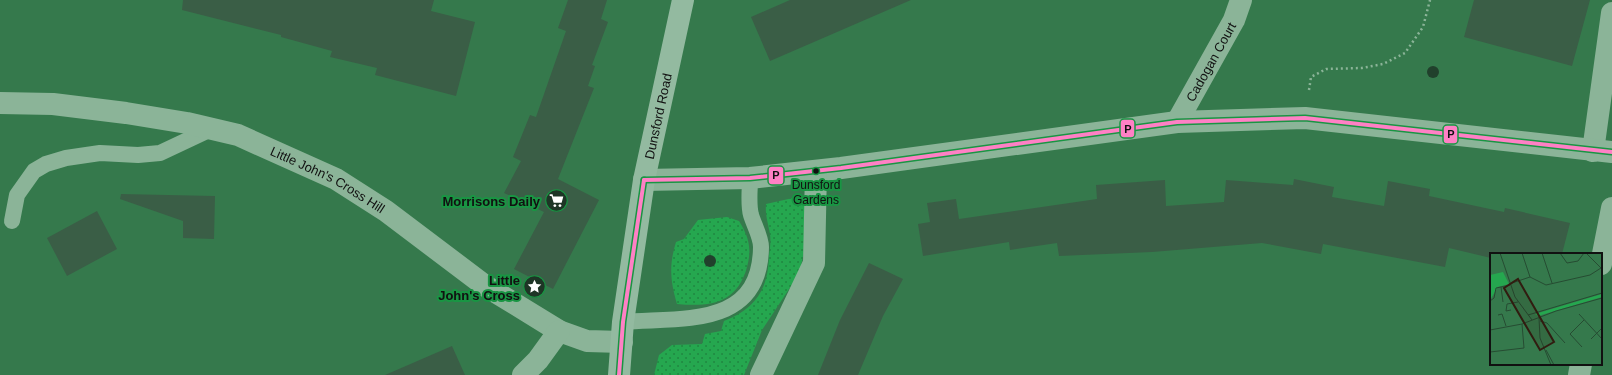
<svg xmlns="http://www.w3.org/2000/svg" width="1612" height="375" viewBox="0 0 1612 375" font-family="Helvetica,sans-serif">
<style>
.grass{fill:url(#grass-dots)}
.building{fill:#3a5e46}
.lines{fill:none;stroke-linecap:round;stroke-linejoin:round}
.path{stroke:#8bb498;stroke-width:2.5;stroke-dasharray:2 3;stroke-linecap:butt}
.lane{stroke:#8bb498;stroke-width:16}
.street{stroke:#8bb498;stroke-width:22}
.secondary{stroke:#93baa0;stroke-width:22}
.bus-1-casing{stroke:#199543;stroke-width:7}
.bus-1{stroke:#ff80c5;stroke-width:4}
.tree{fill:#21402c}
.bus-dot{fill:#111;stroke:#199543;stroke-width:1.5}
.labels{text-anchor:middle;stroke-width:4;stroke-linejoin:round;paint-order:stroke}
.bus-label{font-size:12px;fill:#111;stroke:#199543}
.street-label{font-size:13px;fill:#111;stroke:#199543}
.poi-label{font-size:13px;font-weight:bold;fill:#111;stroke:#199543;text-anchor:end}
.inset-road{fill:none;stroke:#264c32;stroke-width:1}
.view{fill:#311c10;fill-opacity:0.15;stroke:#311c10;stroke-width:2}
.inset-edge{fill:none;stroke:#111;stroke-width:2}
.line-badge{stroke:#199543;stroke-width:1.5}
.pale-badge-label{font-size:11px;text-anchor:middle;font-weight:bold;fill:#111}
</style>
<defs>
<pattern id="grass-dots" width="8" height="8" patternUnits="userSpaceOnUse"><rect width="8" height="8" fill="#25a74f"/><path d="M2 2h.1M6 6h.1" fill="none" stroke="#1f8740" stroke-width="1.8" stroke-linecap="round"/></pattern>
</defs>
<rect width="100%" height="100%" fill="#35794c"/>
<!-- grass -->
<g class="grass">
<path d="M793,198L806,207L809,231L799,274L762,330L744,375H654L659,355L672,345L702,344L705,334L721,331L724,321C756,309 768,289 769,256C770,249 771,241 770,234C768,223 765,215 766,204Z"/>
<path d="M727,217L739,221C749,237 752,249 747,267C737,304 710,307 677,304C670,280 669,265 676,242L684,239L698,220Z"/>
</g>
<!-- building -->
<g class="building">
<path d="M183,0H434L431,11L475,22L456,96L375,75L377,68L330,57L332,51L281,37V35L182,10Z"/>
<path d="M568,0H607L601,19L608,22L592,65L595,66L588,86L594,88L558,179L599,200L553,289L514,269L544,212L504,193L521,161L513,157L530,115L536,117L566,31L558,28Z"/>
<path d="M790,0H911L770,61L751,17Z"/>
<path d="M1474,0H1590L1572,66L1464,37Z"/>
<path d="M1294,179L1334,187L1332,197L1384,206L1388,181L1430,189L1429,196L1504,212L1505,208L1570,223L1562,254H1491V258L1449,248L1445,267L1323,244L1321,254L1262,243L1152,252L1059,256L1057,243L1010,250L1009,242L923,256L918,224L930,222L927,203L956,199L959,219L1097,199L1096,185L1165,180L1166,206L1224,202L1226,180L1293,185Z"/>
<path d="M121,194L215,196L214,239L183,238V221L120,199Z"/>
<path d="M97,211L117,249L67,276L47,238Z"/>
<path d="M869,263L903,279L883,316L858,375H818L840,320Z"/>
<path d="M452,346L465,375H385Z"/>
</g>
<g class="lines">
<!-- path -->
<path class="path" d="M1309,90L1311,77L1326,69L1362,68L1383,64L1405,53L1423,27L1430,0"/>
<!-- lane -->
<g class="lane">
<path d="M12,221L17,195L34,171L46,164L66,158L100,153L138,155L160,153L211,129"/>
<path d="M623,322C682,317 760,329 761,247C761,237 754,225 751,215C748,204 750,190 750,178"/>
</g>
<!-- street -->
<g class="street">
<path id="s1" d="M0,103L53,104L126,113L187,123L238,135L336,179L386,211L484,285L559,331L587,341L622,342"/>
<path id="s2" d="M1177,122L1234,20L1241,0"/>
<path d="M1593,151L1612,13"/>
<path d="M644,180L750,178L841,168L1177,122L1305,118L1612,152"/>
<path d="M1601,264L1612,208"/>
<path d="M523,375L538,360L559,331"/>
<path d="M761,375L814,263L816,171"/>
<path d="M1579,375L1581,364"/>
</g>
<!-- secondary -->
<path class="secondary" id="s3" d="M619,375L623,322L644,180L683,0"/>
<defs>
<g id="bus-1">
<path d="M644,180L750,178L841,168L1177,122L1305,118L1612,152"/>
<path d="M619,375L623,322L644,180"/>
</g>
</defs>
<!-- bus-1 casing -->
<use href="#bus-1" class="bus-1-casing"/>
<!-- bus-1 -->
<use href="#bus-1" class="bus-1"/>
</g>
<!-- trees -->
<g class="tree">
<circle cx="1433" cy="72" r="6"/>
<circle cx="710" cy="261" r="6"/>
</g>
<!-- icons -->
<defs>
<symbol id="supermarket-disc" viewBox="-11 -11 22 22"><circle r="9.5" fill="#1e3526" stroke="#199543"/><path d="M-6-5.5h2.5l.6 2H6L4.5 2H-2.5L-4.4-4H-6ZM-1.5 3.2a1.3 1.3 0 1 0 .1 0ZM3 3.2a1.3 1.3 0 1 0 .1 0Z" fill="#fff"/></symbol>
<symbol id="sight-disc" viewBox="-11 -11 22 22"><circle r="9.5" fill="#1e3526" stroke="#199543"/><path d="M0-6L1.8-2.2L6-1.7L2.9 1.2L3.7 5.4L0 3.3L-3.7 5.4L-2.9 1.2L-6-1.7L-1.8-2.2Z" fill="#fff"/></symbol>
</defs>
<g fill-rule="evenodd">
<use href="#supermarket-disc" x="544" y="188" width="25" height="25"/>
<use href="#sight-disc" x="522" y="274" width="25" height="25"/>
</g>
<!-- markers -->
<circle class="bus-dot" cx="816" cy="171" r="3.5"/>
<g class="labels">
<!-- bus labels -->
<g class="bus-label">
<text x="816" y="189">Dunsford<tspan x="816" dy="15">Gardens</tspan></text>
</g>
<!-- street labels -->
<g class="street-label">
<text dy="5" stroke="none"><textPath href="#s2" startOffset="69">Cadogan Court</textPath></text>
<text dy="5" stroke="none"><textPath href="#s3" startOffset="262">Dunsford Road</textPath></text>
<text dy="5" stroke="none"><textPath href="#s1" startOffset="341">Little John's Cross Hill</textPath></text>
</g>
<!-- poi labels -->
<g class="poi-label">
<text x="540" y="206">Morrisons Daily</text>
<text x="520" y="285">Little<tspan x="520" dy="15">John's Cross</tspan></text>
</g>
</g>
<!-- overview -->
<g transform="translate(1490 253)">
<rect width="112" height="112" fill="#35794c"/>
<path d="M13,19L19,31L8,34L0,47V22ZM112,41V44L48,63L45,61Z" fill="#25a74f"/>
<path class="inset-road" d="M10,0L25,44L42,67M32,0L40,24M52,0L62,30M70,0L77,10L88,8L94,0M96,0L112,16M19,31L40,24L56,32L100,22L111,15M11,34L13,49M0,48L4,45L6,35L20,32M21,57L16,58L17,51L28,49M89,61L112,86M8,62L12,61L16,73M38,62L112,40M49,65L50,85L61,112M50,68L57,70L75,90M0,77L32,71L66,58L112,45M101,86L112,75M92,94L80,81L94,67M56,97L64,112M0,99L34,95L32,71"/>
<path class="view" d="M28,26L64,89L50,97L14,35Z"/>
<rect width="112" height="112" class="inset-edge"/>
</g>
<g class="line-badge">
<rect x="1120" y="119" width="15" height="19" rx="4" fill="#ff80c5"/>
<rect x="1443" y="125" width="15" height="19" rx="4" fill="#ff80c5"/>
<rect x="768" y="166" width="16" height="19" rx="4" fill="#ff80c5"/>
</g>
<g class="pale-badge-label">
<text x="1128" y="133">P</text>
<text x="1451" y="138">P</text>
<text x="776" y="179">P</text>
</g>
</svg>
